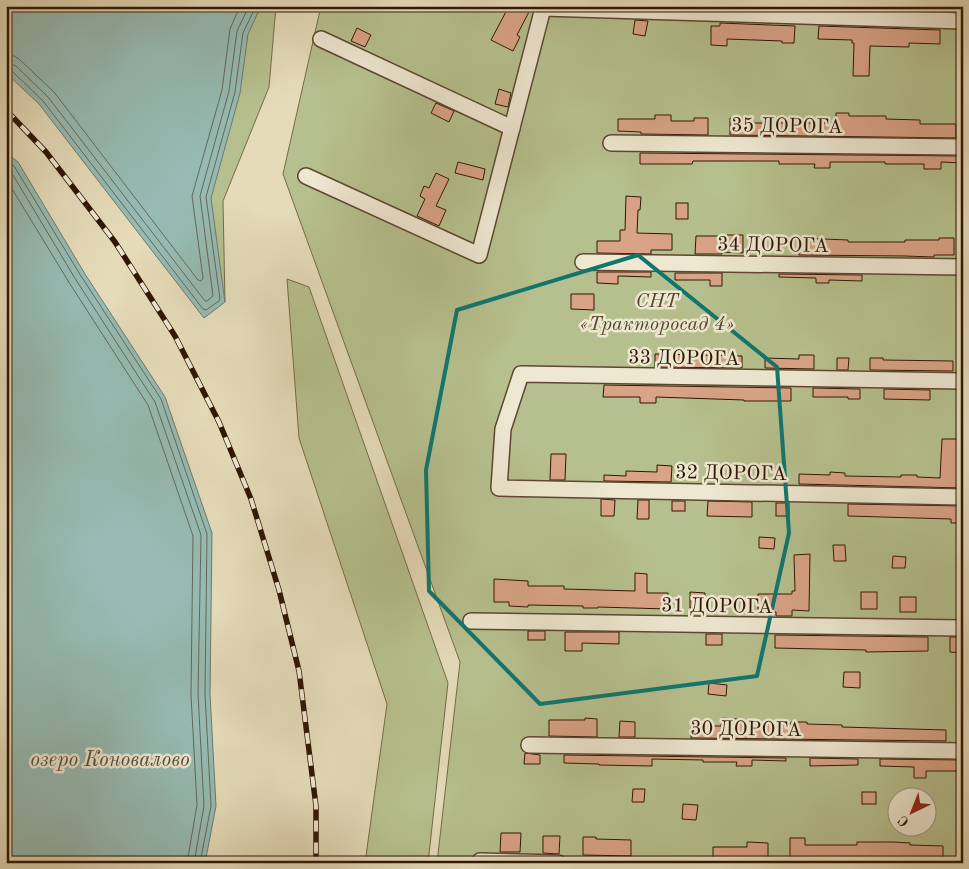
<svg xmlns="http://www.w3.org/2000/svg" width="969" height="869" viewBox="0 0 969 869" font-family="'Old Standard TT',serif">
<style>
.green{fill:#b6c08e;stroke:#736b48;fill-rule:evenodd}
.water{fill:#96bbb3;stroke:#6d796d}
.lines{fill:none;stroke-linecap:round;stroke-linejoin:round}
.shore{stroke:#63685b;stroke-width:1}
.building{fill:#d9a387;stroke:#301603}
.minor-casing{stroke:#5d4730;stroke-width:18}
.minor{stroke:#eee8d2;stroke-width:15}
.rail-casing{stroke:#301603;stroke-width:5.5}
.rail{stroke:#eee8d2;stroke-width:4;stroke-dasharray:11;stroke-linecap:butt}
.marked{fill:none;stroke:#0f766e;stroke-width:4;stroke-linejoin:round}
.labels{text-anchor:middle;stroke-width:5;stroke-linejoin:round;paint-order:stroke}
.street-label{font-size:20px;fill:#301603;stroke:#eee8d2}
.park-label{font-size:20px;font-style:italic;fill:#58492d;stroke:#eee8d2}
.water-label{font-size:21px;font-style:italic;fill:#545041;stroke:#eee8d2}
</style>
<rect width="100%" height="100%" fill="#e5dbb9"/>
<filter id="stains"><feTurbulence type="fractalNoise" baseFrequency=".004" numOctaves="4"/><feColorMatrix values="0 0 0 0 .2 0 0 0 0 .09 0 0 0 0 .02 0 0 0 .5 -.17"/></filter>
<radialGradient id="worn" r=".72"><stop offset=".6" stop-color="#630" stop-opacity="0"/><stop offset="1" stop-color="#630" stop-opacity=".3"/></radialGradient>
<!-- green -->
<g class="green">
<path d="M200,6H276L269,87L223,201L225,302L216,295Z"/>
<path d="M321,6H963V863H437L460,662L283,174ZM896,796H926V826H896Z"/>
<path d="M287,279L309,287L448,683L428,863H365L387,704L299,438Z"/>
</g>
<!-- water -->
<g class="water">
<path d="M6,6H261L248,34L240,93L211,198L225,302L204,318L39,104L6,73Z"/>
<path d="M6,153L18,162L85,274L165,397L212,533L210,694L216,806L205,863H6Z"/>
</g>
<g class="lines">
<!-- shore -->
<g class="shore">
<path d="M6,55L14,56L19,59L54,92L198,280L201,281L203,278L192,196L222,90L230,29L240,6"/>
<path d="M6,63L11,64L16,66L48,97L205,301H207L213,296L200,196L229,91L237,31L249,6"/>
<path d="M6,69L12,71L43,101L203,309L206,310L219,301L220,299L206,197L235,92L243,33L256,6"/>
<path d="M6,160L14,166L81,276L161,399L207,534L205,694L211,806L200,863"/>
<path d="M6,167L10,170L76,280L155,402L201,535L198,694L204,806L194,863"/>
<path d="M6,179L70,284L148,405L193,536L191,695L197,805L187,863"/>
</g>
</g>
<!-- building -->
<g class="building">
<path d="M509,6H531V8L517,35L520,37L513,51L491,40Z"/>
<path d="M792,6H963V12Z"/>
<path d="M635,20L648,21L645,36L633,34Z"/>
<path d="M720,23L795,26L794,43H782V41L727,39V46L711,45V26H720Z"/>
<path d="M819,26L940,30V44L909,43V47L870,46L869,76H853L854,43H852V40L818,39Z"/>
<path d="M357,28L371,35L365,47L351,41Z"/>
<path d="M499,89L511,93L508,107L495,104Z"/>
<path d="M436,103L454,111L449,122L431,113Z"/>
<path d="M836,113H849V116H886V119L920,120V124H956V138L730,135V118H745V123H836Z"/>
<path d="M655,115H671V121H694V118H708V135L641,134V132L618,131V119H655Z"/>
<path d="M640,153L963,156V163L941,162V169H924V164H885V162H830V168H814L815,164H779V161H693L692,164H640Z"/>
<path d="M458,162L485,169L483,180L455,173Z"/>
<path d="M436,173L449,179L436,206L446,210L439,226L417,216L425,199L420,196L424,186L429,188Z"/>
<path d="M626,196L641,197L640,210H638L637,233L672,234V250H651V254L597,253V241H620V230H625Z"/>
<rect x="676" y="203" width="12" height="16"/>
<path d="M727,235H743V253L722,252V254H695L696,236H727Z"/>
<path d="M799,238L848,240V242H905V240H939V238H954V255H934V257L905,256L799,255Z"/>
<path d="M597,272H651V277L618,276V284L597,283Z"/>
<path d="M675,273H722V286H710V280H675Z"/>
<path d="M779,274L862,275V281L829,280V283H816V278L779,277Z"/>
<path d="M571,294H594V310L571,309Z"/>
<path d="M655,354L742,356V368L655,367Z"/>
<path d="M799,355H814V369L765,368V358L799,359Z"/>
<path d="M837,358H849L848,370H837Z"/>
<path d="M870,358H883V360L953,361V371L870,370Z"/>
<path d="M604,385L791,388V401H744V400L656,397V403H640V397H603Z"/>
<path d="M813,388L860,389V399H848V397H813Z"/>
<path d="M884,389L930,390V400L884,399Z"/>
<path d="M942,439H963V488L799,484V474L830,475V472L845,473V476L901,477V475H917V477L940,478Z"/>
<path d="M551,454H566L565,480H550Z"/>
<path d="M657,465L672,466L671,482L604,481V475L626,476V471L657,472Z"/>
<path d="M601,499L615,500L614,516H601Z"/>
<path d="M638,500H649V519H637Z"/>
<rect x="672" y="501" width="13" height="10"/>
<path d="M708,501L752,502V517L707,516Z"/>
<rect x="776" y="503" width="13" height="13"/>
<path d="M848,504L963,506V523H951V519L848,516Z"/>
<path d="M759,537L775,538L774,549L759,548Z"/>
<path d="M833,545H845L846,561H834Z"/>
<path d="M810,554L809,611L792,610V616H776V612L758,611V594H792V591H795L794,555Z"/>
<path d="M893,556L906,557L905,568H892Z"/>
<path d="M635,573L647,574V593H668V609L598,607V608H583V606L528,605V607L509,606V602H494V579L528,581V586H564V589L635,591Z"/>
<path d="M690,592L705,593V608H690Z"/>
<rect x="861" y="592" width="16" height="17"/>
<rect x="900" y="597" width="16" height="15"/>
<rect x="528" y="631" width="17" height="9"/>
<path d="M565,632H619V644L582,643V651H565Z"/>
<rect x="706" y="634" width="16" height="11"/>
<path d="M775,635L928,637V651L866,652V650L775,648Z"/>
<path d="M950,637H963V653L950,652Z"/>
<path d="M844,672H860V688L843,687Z"/>
<path d="M709,683L727,685L726,696L708,694Z"/>
<path d="M585,718L597,719V737L549,736V720H585Z"/>
<path d="M722,718L737,719V723L791,724V722H807V724L842,725V727L946,730V741L691,738V726H721Z"/>
<path d="M620,721L635,722V737H619Z"/>
<path d="M525,753L540,755V764H524Z"/>
<path d="M564,755L786,758V761L752,760V766H736L737,762H703V760L652,759V766L599,765V764L564,763Z"/>
<path d="M810,758L858,759V765L810,766Z"/>
<path d="M880,759L962,760V771H926V778H914V767L880,766Z"/>
<path d="M633,789H645L644,802H632Z"/>
<rect x="862" y="792" width="14" height="12"/>
<path d="M683,804L698,805L696,820L682,819Z"/>
<path d="M501,833H521L520,852H500Z"/>
<path d="M543,836H560L559,854L543,853Z"/>
<path d="M583,837H596V839L631,840V856L583,855Z"/>
<path d="M790,838H805V845H857V842H893L910,843V845L943,846V863H931V859L790,858Z"/>
<path d="M747,842L768,843V859L713,858V847H747Z"/>
</g>
<g class="lines">
<defs>
<g id="minor">
<path d="M540,6L543,8L963,21"/>
<path d="M321,39L512,128"/>
<path d="M611,143L963,147"/>
<path d="M306,176L479,255L543,8"/>
<path d="M583,262L963,267"/>
<path d="M963,381L521,374L503,429L499,488L963,497"/>
<path d="M471,621L963,628"/>
<path d="M529,745L963,751"/>
<path d="M480,861L558,863"/>
</g>
</defs>
<!-- minor casing -->
<use href="#minor" class="minor-casing"/>
<!-- minor -->
<use href="#minor" class="minor"/>
<defs>
<path id="rail" d="M6,110L46,152L115,242L175,336L219,422L251,499L279,590L299,671L316,806V863"/>
</defs>
<!-- rail casing -->
<use href="#rail" class="rail-casing"/>
<!-- rail -->
<use href="#rail" class="rail"/>
</g>
<!-- marked area -->
<path class="marked" d="M638,255L777,367L789,533L757,676L540,704L429,591L426,470L457,310Z"/>
<g class="labels">
<!-- street labels -->
<g class="street-label">
<text transform="translate(787 125) rotate(1)" y="7">35 ДОРОГА</text>
<text transform="translate(773 244) rotate(1)" y="7">34 ДОРОГА</text>
<text transform="translate(684 357) rotate(1)" y="7">33 ДОРОГА</text>
<text transform="translate(731 472) rotate(1)" y="7">32 ДОРОГА</text>
<text transform="translate(717 605) rotate(1)" y="7">31 ДОРОГА</text>
<text transform="translate(746 728) rotate(1)" y="7">30 ДОРОГА</text>
</g>
<!-- park labels -->
<g class="park-label">
<text x="657" y="307">СНТ<tspan x="657" dy="23">«Тракторосад 4»</tspan></text>
</g>
<!-- water labels -->
<g class="water-label">
<text x="110" y="766">озеро Коновалово</text>
</g>
</g>
<!-- margin -->
<rect width="969" height="869" fill="none" stroke="#e5dbb9" stroke-width="25"/>
<rect x="8" y="8" width="954" height="854" fill="none" stroke="#301603" stroke-width="2.5"/>
<rect x="12" y="12" width="944" height="844" fill="none" stroke="#301603"/>
<!-- north arrow -->
<g transform="translate(912 812) rotate(223)"><circle r="24" fill="#eee8d2" stroke="#a2947f"/>
<path d="M0-4L9 19L0 12L-9 19Z" fill="#8f2418"/>
<text y="-8" font-size="14" font-weight="bold" text-anchor="middle" fill="#301603">С</text>
</g>
<rect width="100%" height="100%" filter="url(#stains)"/>
<rect width="100%" height="100%" fill="url(#worn)"/>
</svg>
